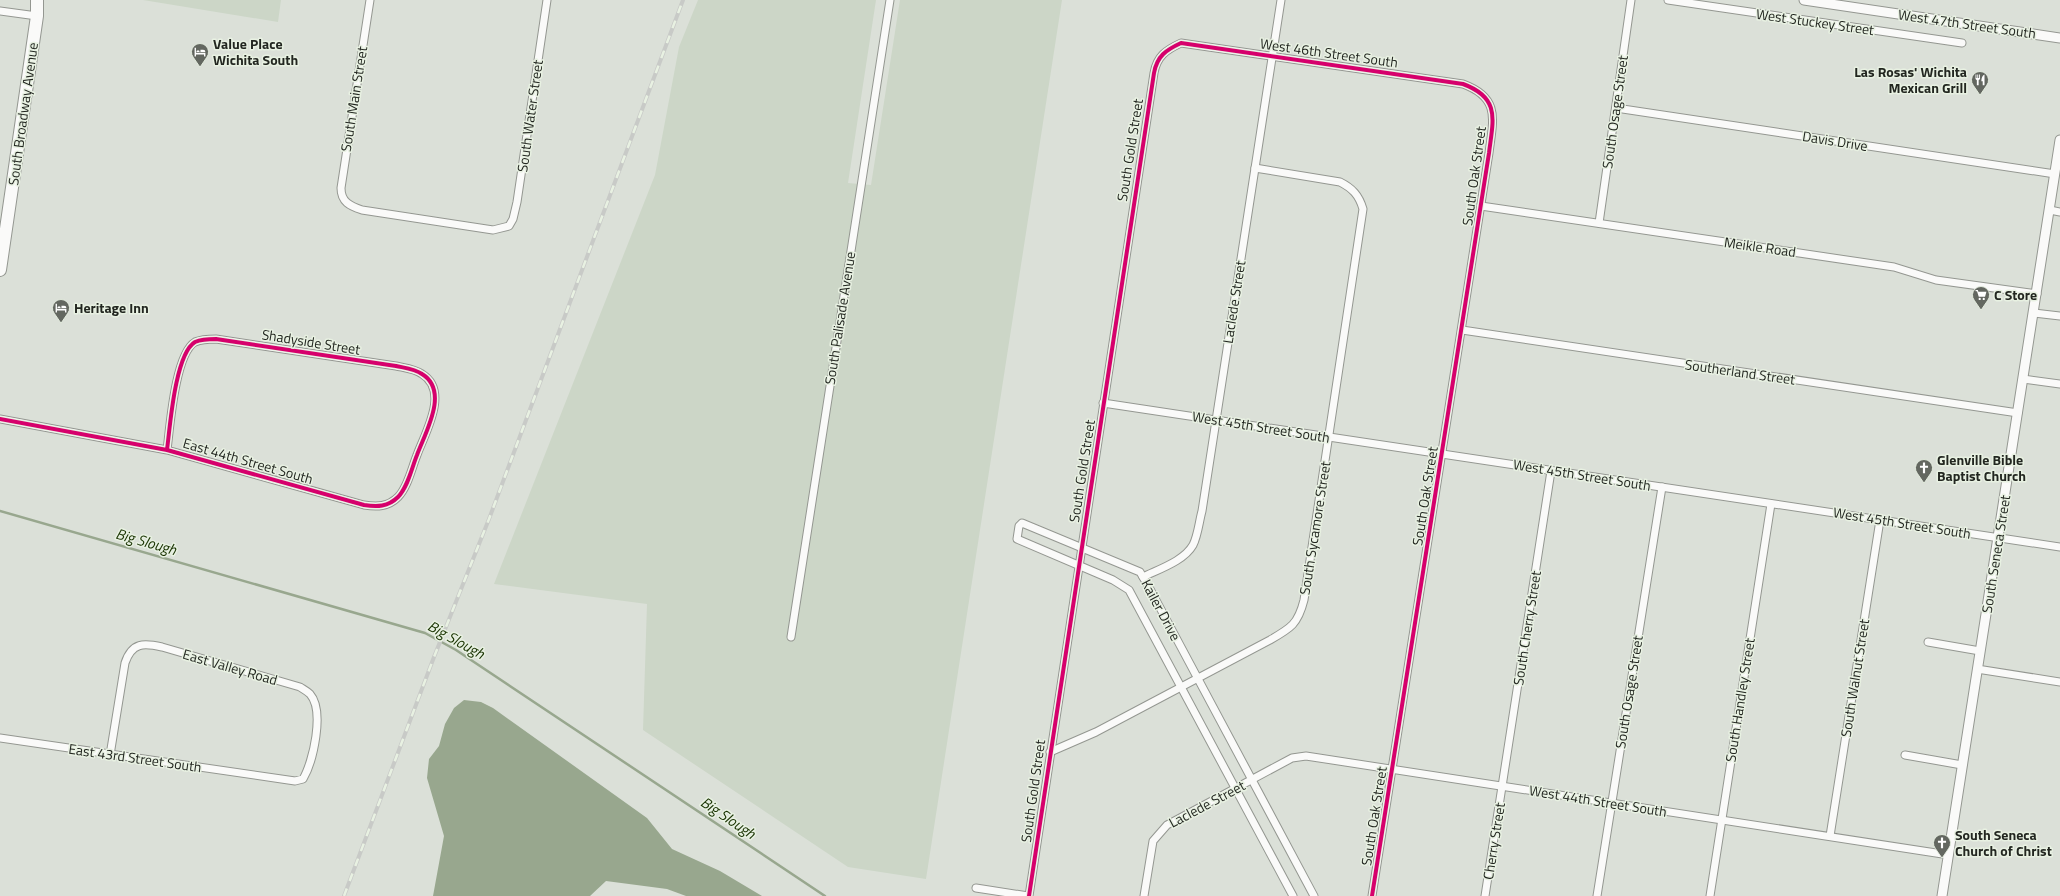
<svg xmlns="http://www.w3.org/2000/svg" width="2060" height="896" viewBox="0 0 2060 896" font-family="'Titillium Web',sans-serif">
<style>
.built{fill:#ccd6c7}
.water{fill:#98a78e}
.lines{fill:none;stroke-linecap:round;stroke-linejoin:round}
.stream{stroke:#98a78e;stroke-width:2.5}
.minor-casing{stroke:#949791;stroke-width:9}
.tertiary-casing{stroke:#949791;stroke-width:11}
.primary-casing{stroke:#949791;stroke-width:14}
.minor{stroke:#fafaf9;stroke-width:7}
.tertiary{stroke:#fafaf9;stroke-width:9}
.primary{stroke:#fafaf9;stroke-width:12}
.rail-casing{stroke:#c8cac7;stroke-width:4}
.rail{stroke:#e8f1e2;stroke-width:2.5;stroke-dasharray:8;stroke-linecap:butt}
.cycleway-casing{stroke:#e8f1e2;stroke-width:6}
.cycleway{stroke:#d6006c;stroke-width:4}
.labels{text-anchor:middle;stroke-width:3;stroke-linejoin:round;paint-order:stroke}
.street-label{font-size:14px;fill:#222620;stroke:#e8f1e2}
.poi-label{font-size:14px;font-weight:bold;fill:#222620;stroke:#e8f1e2;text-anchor:start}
.water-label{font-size:15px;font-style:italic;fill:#183200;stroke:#e8f1e2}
</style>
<rect width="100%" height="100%" fill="#dbe0d8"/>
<!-- built -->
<g class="built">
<path d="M143,0H281L278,22Z"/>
<path d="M698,0H876L848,183L871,185L900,0H1062L926,879L848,867L643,730L647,604L494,584L655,175L679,47Z"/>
</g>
<!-- water -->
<path class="water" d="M464,700L481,702L493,708L647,818L672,849L720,871L762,896H686L667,889L606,881L590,896H433L444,836L427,778L429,759L439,746L445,724L454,708Z"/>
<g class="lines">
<!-- stream -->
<path class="stream" d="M0,511L425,633L456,650L825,896"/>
<defs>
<g id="minor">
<path d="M370,0L341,188C341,202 350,206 362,210L493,230L509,226L513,219L517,202L547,0"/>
<path d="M1668,0L1962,43"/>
<path d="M0,11L37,16"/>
<path d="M1616,108L2055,174"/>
<path d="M1481,206L1894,267L1936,280L2037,294"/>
<path d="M2050,210L2060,212"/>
<path d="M1599,223L1631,0"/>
<path d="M2034,313L2060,316"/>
<path d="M1462,330L2018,413"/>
<path d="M2023,379L2060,384"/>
<path d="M1103,403L2060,547"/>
<path d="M0,419L167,450L364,505C377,507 388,507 398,497C408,487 412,467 417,455C425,433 450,391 422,374C415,369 405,368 396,366L216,339C209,339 202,339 195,342C175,354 170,427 167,450"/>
<path d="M1143,577C1159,569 1184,561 1193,545C1198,535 1199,522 1202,511L1281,0"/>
<path d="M791,637L890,0"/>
<path d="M1928,642L1980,651"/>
<path d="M1977,669L2060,682"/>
<path d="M0,738L295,781L303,779C313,762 325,711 310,694C307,691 303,689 300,687L162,647C144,643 132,642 125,663L110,755"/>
<path d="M1050,752L1096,732L1270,640C1291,628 1298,624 1304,600L1363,209C1359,195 1352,188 1340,182L1255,168"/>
<path d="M1905,755L1962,765"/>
<path d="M1830,836L1880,520"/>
<path d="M976,888L1028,896"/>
<path d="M1029,896L1154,73C1157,56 1166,50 1181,43L1463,84C1501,98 1493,120 1489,153L1372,896"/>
<path d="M1144,896L1153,841L1167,825L1292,758L1306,756L1949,855"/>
<path d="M1293,896L1129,590L1113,580L1017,539L1019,526L1022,523L1140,572L1150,589L1314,896"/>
<path d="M1485,896L1551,471"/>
<path d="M1597,896L1662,487"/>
<path d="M1710,896L1771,504"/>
</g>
<g id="tertiary">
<path d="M1804,0L2060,38"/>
<path d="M1942,896L2060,140"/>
</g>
<path id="primary" d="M0,270L37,16V0"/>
</defs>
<!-- minor casing -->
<use href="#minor" class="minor-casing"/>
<!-- tertiary casing -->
<use href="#tertiary" class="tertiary-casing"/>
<!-- primary casing -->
<use href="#primary" class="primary-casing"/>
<!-- minor -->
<use href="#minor" class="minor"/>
<!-- tertiary -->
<use href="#tertiary" class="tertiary"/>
<!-- primary -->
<use href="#primary" class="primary"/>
<defs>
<path id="rail" d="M344,896L434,657L489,519L683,0"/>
</defs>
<!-- rail casing -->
<use href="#rail" class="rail-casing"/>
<!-- rail -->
<use href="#rail" class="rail"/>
<defs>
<g id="cycleway">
<path d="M0,419L167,450L364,505C377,507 388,507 398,497C408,487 412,467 417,455C425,433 450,391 422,374C415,369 405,368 396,366L216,339C209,339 202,339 195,342C175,354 170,427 167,450"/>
<path d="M1029,896L1154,73C1157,56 1166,50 1181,43L1463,84C1501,98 1493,120 1489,153L1372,896"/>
</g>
</defs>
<!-- cycleway casing -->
<use href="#cycleway" class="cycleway-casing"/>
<!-- cycleway -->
<use href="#cycleway" class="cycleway"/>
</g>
<!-- icons -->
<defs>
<symbol id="hotel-pin" viewBox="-11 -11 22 30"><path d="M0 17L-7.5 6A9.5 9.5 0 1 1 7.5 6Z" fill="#636760" stroke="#e8f1e2"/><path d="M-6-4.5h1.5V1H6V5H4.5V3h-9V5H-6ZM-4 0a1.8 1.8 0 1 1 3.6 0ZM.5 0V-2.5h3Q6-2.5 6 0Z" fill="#fff"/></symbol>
<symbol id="restaurant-pin" viewBox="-11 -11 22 30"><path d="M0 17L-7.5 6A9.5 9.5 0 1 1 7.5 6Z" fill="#636760" stroke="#e8f1e2"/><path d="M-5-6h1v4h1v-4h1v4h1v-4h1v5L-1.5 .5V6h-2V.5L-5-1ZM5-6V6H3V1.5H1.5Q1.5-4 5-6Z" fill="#fff"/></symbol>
<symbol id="supermarket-pin" viewBox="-11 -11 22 30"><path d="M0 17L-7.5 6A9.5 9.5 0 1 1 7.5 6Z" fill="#636760" stroke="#e8f1e2"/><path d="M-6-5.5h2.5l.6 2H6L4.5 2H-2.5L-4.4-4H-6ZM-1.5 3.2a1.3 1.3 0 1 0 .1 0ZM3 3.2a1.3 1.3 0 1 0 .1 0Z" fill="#fff"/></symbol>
<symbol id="church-pin" viewBox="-11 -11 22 30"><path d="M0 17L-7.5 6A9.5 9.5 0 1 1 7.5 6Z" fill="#636760" stroke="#e8f1e2"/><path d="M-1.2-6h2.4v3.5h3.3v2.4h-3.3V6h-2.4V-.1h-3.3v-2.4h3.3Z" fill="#fff"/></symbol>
</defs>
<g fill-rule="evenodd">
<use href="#hotel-pin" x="190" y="42" width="20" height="27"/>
<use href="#restaurant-pin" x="1970" y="70" width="20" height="27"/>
<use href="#supermarket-pin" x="1971" y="285" width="20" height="27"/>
<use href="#hotel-pin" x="51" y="298" width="20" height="27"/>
<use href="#church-pin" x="1914" y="458" width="20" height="27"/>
<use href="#church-pin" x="1932" y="833" width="20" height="27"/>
</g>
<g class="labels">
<!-- street labels -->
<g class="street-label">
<text transform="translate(1815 22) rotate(8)" y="5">West Stuckey Street</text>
<text transform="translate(1967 24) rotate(8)" y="5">West 47th Street South</text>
<text transform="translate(1329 53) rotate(8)" y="5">West 46th Street South</text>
<text transform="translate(354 99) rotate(-81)" y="5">South Main Street</text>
<text transform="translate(1615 112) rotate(-82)" y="5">South Osage Street</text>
<text transform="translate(23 114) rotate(-82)" y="5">South Broadway Avenue</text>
<text transform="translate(530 116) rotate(-82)" y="5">South Water Street</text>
<text transform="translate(1835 141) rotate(9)" y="5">Davis Drive</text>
<text transform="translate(1130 150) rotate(-81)" y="5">South Gold Street</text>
<text transform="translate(1474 176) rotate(-82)" y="5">South Oak Street</text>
<text transform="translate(1760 247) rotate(8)" y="5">Meikle Road</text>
<text transform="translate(1234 302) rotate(-81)" y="5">Laclede Street</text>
<text transform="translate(840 318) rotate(-81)" y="5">South Palisade Avenue</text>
<text transform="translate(311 342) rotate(9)" y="5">Shadyside Street</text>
<text transform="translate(1740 372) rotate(8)" y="5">Southerland Street</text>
<text transform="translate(1261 427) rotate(9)" y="5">West 45th Street South</text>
<text transform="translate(248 461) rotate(16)" y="5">East 44th Street South</text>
<text transform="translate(1082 471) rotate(-81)" y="5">South Gold Street</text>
<text transform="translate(1582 475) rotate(9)" y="5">West 45th Street South</text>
<text transform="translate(1425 496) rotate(-81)" y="5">South Oak Street</text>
<text transform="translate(1902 523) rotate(9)" y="5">West 45th Street South</text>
<text transform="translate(1315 528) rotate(-81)" y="5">South Sycamore Street</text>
<text transform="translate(1996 554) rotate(-81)" y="5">South Seneca Street</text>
<text transform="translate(1161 610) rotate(62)" y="5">Kailer Drive</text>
<text transform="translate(1527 628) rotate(-81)" y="5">South Cherry Street</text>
<text transform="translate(230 667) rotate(16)" y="5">East Valley Road</text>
<text transform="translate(1855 678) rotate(-81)" y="5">South Walnut Street</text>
<text transform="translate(1629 692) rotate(-81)" y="5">South Osage Street</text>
<text transform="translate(1740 700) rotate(-81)" y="5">South Handley Street</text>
<text transform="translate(135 758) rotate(8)" y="5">East 43rd Street South</text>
<text transform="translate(1033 791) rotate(-82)" y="5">South Gold Street</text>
<text transform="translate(1598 801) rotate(9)" y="5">West 44th Street South</text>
<text transform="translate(1207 804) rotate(-28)" y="5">Laclede Street</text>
<text transform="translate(1374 816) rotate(-81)" y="5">South Oak Street</text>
<text transform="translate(1494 841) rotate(-81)" y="5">Cherry Street</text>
</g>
<!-- poi labels -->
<g class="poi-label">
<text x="213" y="49">Value Place<tspan x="213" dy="16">Wichita South</tspan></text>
<text x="1967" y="77" text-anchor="end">Las Rosas' Wichita<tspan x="1967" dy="16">Mexican Grill</tspan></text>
<text x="1994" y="300">C Store</text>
<text x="74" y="313">Heritage Inn</text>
<text x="1937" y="465">Glenville Bible<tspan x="1937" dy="16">Baptist Church</tspan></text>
<text x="1955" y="840">South Seneca<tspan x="1955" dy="16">Church of Christ</tspan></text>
</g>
<!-- water labels -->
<g class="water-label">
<text transform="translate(146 542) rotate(16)" y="5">Big Slough</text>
<text transform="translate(456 640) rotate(29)" y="5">Big Slough</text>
<text transform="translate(728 818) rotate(34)" y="5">Big Slough</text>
</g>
</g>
</svg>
